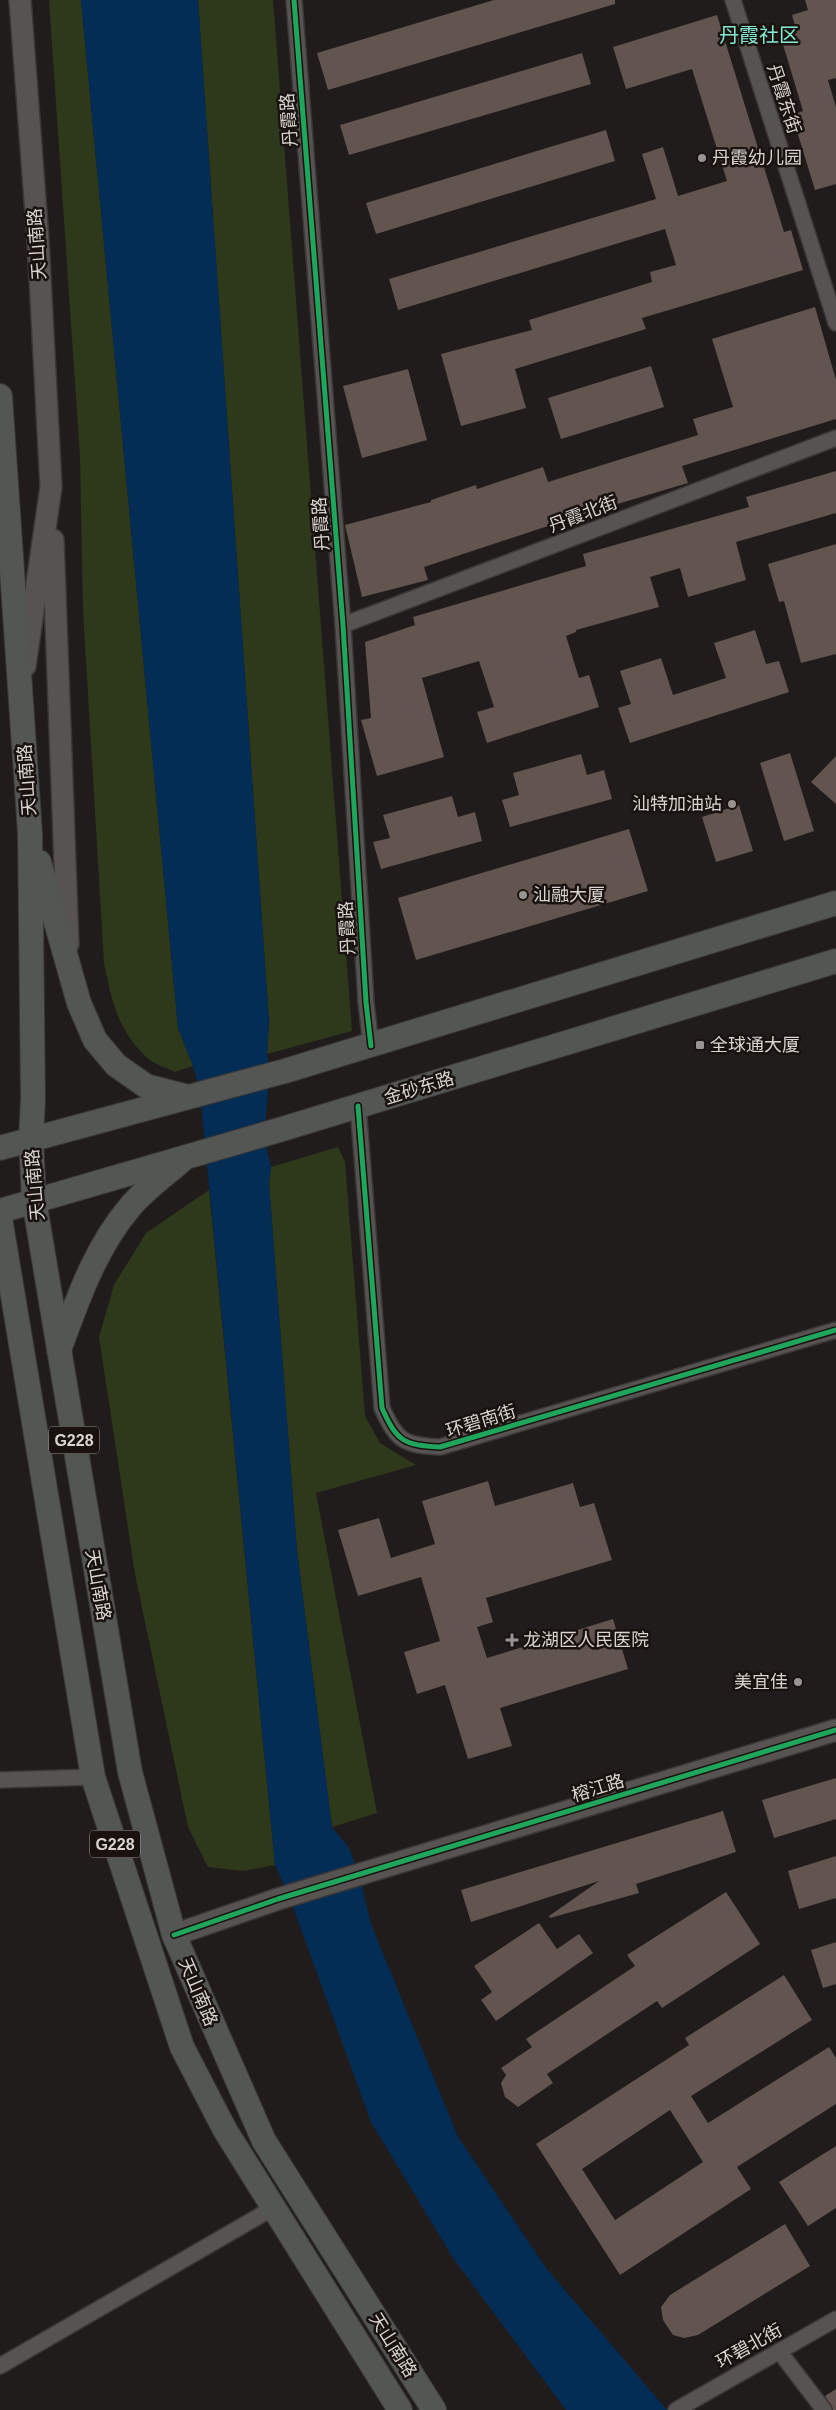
<svg xmlns="http://www.w3.org/2000/svg" width="836" height="2410" viewBox="0 0 836 2410" font-family="Arial,'Noto Sans SC',sans-serif">
<style>
.green{fill:#2e391b}
.water{fill:#032d54}
.building{fill:#62544e;fill-rule:evenodd}
.lines{fill:none;stroke-linecap:round;stroke-linejoin:round}
.street-casing{stroke:#3b3737;stroke-width:18}
.secondary-casing{stroke:#3b3737;stroke-width:24}
.primary-casing{stroke:#3b3737;stroke-width:26}
.street{stroke:#565351;stroke-width:15}
.secondary{stroke:#565351;stroke-width:21}
.primary{stroke:#535653;stroke-width:24}
.cycleway-casing{stroke:#19120f;stroke-width:8}
.cycleway{stroke:#20a55d;stroke-width:5}
.poi-dot{fill:#989491;stroke:#19120f;stroke-width:2}
.labels{text-anchor:middle;stroke-width:5;stroke-linejoin:round;paint-order:stroke}
.shield{fill:#19120f;stroke:#9f9a97;stroke-width:1}
.shield-label{font-size:16px;font-weight:bold;fill:#d9d4d1}
.street-label{font-size:18px;fill:#d9d4d1;stroke:#19120f}
.poi-label{font-size:18px;fill:#d9d4d1;stroke:#19120f;text-anchor:start}
.quarter-label{font-size:20px;fill:#84e8d3;stroke:#19120f}
</style>
<rect width="100%" height="100%" fill="#201c1b"/>
<!-- green -->
<g class="green">
<path d="M49,0H81L178,1028L193,1066L175,1072C167,1068 157,1065 150,1060C118,1033 112,1001 104,963L83,610L80,456Z"/>
<path d="M198,0H273L352,1031L267,1054L269,1022Z"/>
<path d="M338,1147L345,1162L365,1416L380,1443L416,1465L316,1493L377,1813L332,1827L297,1551L269,1183L271,1167Z"/>
<path d="M209,1190L275,1865L244,1871L208,1867L188,1827L135,1574L99,1337L114,1285L146,1233Z"/>
</g>
<!-- water -->
<path class="water" d="M81,0H198L269,1022L267,1054L270,1071L264,1136L271,1167L269,1183L297,1551L332,1827L349,1848L359,1875L371,1924L458,2137L546,2268L667,2410H566L453,2258L371,2122L289,1896L275,1865L200,1092L193,1066L178,1028Z"/>
<!-- building -->
<g class="building">
<path d="M494,0H615V4L328,90L317,53Z"/>
<path d="M805,0H836V78L828,80L836,107V184L815,190L792,115L803,111L781,38L797,33L792,15L808,10Z"/>
<path d="M717,15L784,232L791,230L803,270L642,318L646,329L515,369L526,408L461,426L441,354L532,330L529,320L652,282L650,272L676,265L665,229L398,310L389,279L656,199L642,154L663,147L678,196L727,181L692,69L626,89L613,47Z"/>
<path d="M582,53L591,84L349,155L340,125Z"/>
<path d="M606,130L615,161L376,234L366,203Z"/>
<path d="M815,307L836,380V419L682,466L688,483L584,514L424,567L428,580L362,597L345,525L431,502V500L476,485L477,489L543,467L548,482L698,435L693,419L733,407L712,339Z"/>
<path d="M651,366L664,407L561,439L548,398Z"/>
<path d="M408,369L427,440L362,458L343,386Z"/>
<path d="M836,471V513L736,542L746,580L688,597L680,568L650,577L659,607L576,630V632L566,636L579,678L589,675L599,707L487,743L477,712L494,707L479,661L422,678L444,757L377,776L361,720L371,718L365,642L415,625L413,617L586,566L583,554L749,507L746,497Z"/>
<path d="M836,544V654L801,663L784,601L779,602L768,564Z"/>
<path d="M755,630L766,664L779,661L789,692L630,743L618,708L631,704L620,671L661,658L673,695L726,678L714,643Z"/>
<path d="M790,753L814,831L784,841L760,763Z"/>
<path d="M581,754L587,775L604,770L612,799L510,827L502,800L519,795L513,773Z"/>
<path d="M836,756V804L811,782Z"/>
<path d="M452,796L458,817L475,812L482,841L381,869L373,842L390,838L383,815Z"/>
<path d="M739,805L753,851L716,862L702,817Z"/>
<path d="M629,829L648,891L416,960L398,898Z"/>
<path d="M488,1481L495,1506L573,1483L580,1507L594,1503L612,1560L486,1598L493,1622L477,1627L487,1658L613,1619L628,1669L500,1708L512,1746L468,1759L445,1685L417,1694L404,1652L440,1641L421,1577L358,1596L338,1530L379,1518L391,1558L435,1544L422,1501Z"/>
<path d="M836,1778V1819L774,1838L762,1800Z"/>
<path d="M723,1811L736,1852L636,1884L639,1893L550,1918L549,1916L599,1881L471,1922L461,1890Z"/>
<path d="M836,1856V1898L799,1909L788,1871Z"/>
<path d="M726,1892L760,1944L662,2008L657,2001L547,2074L553,2083L518,2107L505,2097L501,2083L506,2075L501,2068L532,2047L526,2039L635,1966L627,1955Z"/>
<path d="M539,1923L557,1949L579,1934L593,1953L496,2021L481,2000L492,1992L474,1966Z"/>
<path d="M836,1942V1984L823,1988L811,1950Z"/>
<path d="M784,1975L812,2020L691,2096L708,2123L829,2047L836,2058V2104L737,2167L751,2189L620,2275L536,2144L689,2045L685,2038ZM670,2110L703,2162L615,2220L582,2169Z"/>
<path d="M836,2146V2208L808,2226L779,2182Z"/>
<path d="M785,2224L810,2266L698,2335L684,2338L673,2335L663,2320L661,2307L670,2295Z"/>
<path d="M836,2389V2410H833L825,2396Z"/>
</g>
<g class="lines">
<defs>
<g id="street">
<path d="M294,0L343,625L366,1002L371,1046"/>
<path d="M733,0L836,323"/>
<path d="M343,625L836,438"/>
<path d="M358,1106L382,1408C397,1442 404,1445 440,1447L836,1330"/>
<path d="M0,1780L93,1777"/>
<path d="M779,2351L824,2410"/>
<path d="M0,2366L273,2208"/>
<path d="M676,2410L836,2319"/>
</g>
<g id="secondary">
<path d="M20,0L38,240L51,487L25,666"/>
<path d="M53,540L68,944"/>
<path d="M174,1935L278,1899L836,1730"/>
</g>
<g id="primary">
<path d="M0,396L30,833L33,1099L31,1140L34,1200L130,1772L174,1935L264,2141L434,2410"/>
<path d="M39,862L79,1003L95,1040L116,1065L146,1086L185,1096"/>
<path d="M0,1148L285,1071L836,903"/>
<path d="M0,1211L279,1130L836,961"/>
<path d="M0,1218L93,1777L182,2047L225,2130L400,2410"/>
<path d="M59,1350C77,1301 95,1248 130,1207C144,1190 164,1176 181,1161"/>
</g>
</defs>
<!-- street casing -->
<use href="#street" class="street-casing"/>
<!-- secondary casing -->
<use href="#secondary" class="secondary-casing"/>
<!-- primary casing -->
<use href="#primary" class="primary-casing"/>
<!-- street -->
<use href="#street" class="street"/>
<!-- secondary -->
<use href="#secondary" class="secondary"/>
<!-- primary -->
<use href="#primary" class="primary"/>
<defs>
<g id="cycleway">
<path d="M294,0L343,625L366,1002L371,1046"/>
<path d="M358,1106L382,1408C397,1442 404,1445 440,1447L836,1330"/>
<path d="M174,1935L278,1899L836,1730"/>
</g>
</defs>
<!-- cycleway casing -->
<use href="#cycleway" class="cycleway-casing"/>
<!-- cycleway -->
<use href="#cycleway" class="cycleway"/>
</g>
<!-- markers -->
<g class="poi-dot">
<circle cx="702" cy="158" r="5"/>
<circle cx="732" cy="804" r="5"/>
<circle cx="523" cy="895" r="5"/>
<rect x="695" y="1040" width="10" height="10" rx="2.5"/>
<path d="M509.5 1632.5h5v5h5v5h-5v5h-5v-5h-5v-5h5z"/>
<circle cx="798" cy="1682" r="5"/>
</g>
<g class="labels">
<!-- shield labels -->
<g class="shield">
<rect x="49" y="1426.5" width="50" height="27" rx="4"/>
<rect x="90" y="1830.5" width="50" height="27" rx="4"/>
</g>
<g class="shield-label">
<text x="74" y="1446">G228</text>
<text x="115" y="1850">G228</text>
</g>
<!-- street labels -->
<g class="street-label">
<text transform="translate(784 99) rotate(72)" y="6">丹霞东街</text>
<text transform="translate(289 120) rotate(-94)" y="6">丹霞路</text>
<text transform="translate(37 244) rotate(-94)" y="6">天山南路</text>
<text transform="translate(583 514) rotate(-21)" y="6">丹霞北街</text>
<text transform="translate(321 524) rotate(-94)" y="6">丹霞路</text>
<text transform="translate(27 780) rotate(-94)" y="6">天山南路</text>
<text transform="translate(347 928) rotate(-93)" y="6">丹霞路</text>
<text transform="translate(419 1088) rotate(-17)" y="6">金砂东路</text>
<text transform="translate(35 1185) rotate(-95)" y="6">天山南路</text>
<text transform="translate(481 1421) rotate(-17)" y="6">环碧南街</text>
<text transform="translate(98 1585) rotate(80)" y="6">天山南路</text>
<text transform="translate(598 1788) rotate(-17)" y="6">榕江路</text>
<text transform="translate(198 1992) rotate(67)" y="6">天山南路</text>
<text transform="translate(393 2345) rotate(58)" y="6">天山南路</text>
<text transform="translate(749 2346) rotate(-29)" y="6">环碧北街</text>
</g>
<!-- poi labels -->
<g class="poi-label">
<text x="712" y="164">丹霞幼儿园</text>
<text x="722" y="810" text-anchor="end">汕特加油站</text>
<text x="533" y="901">汕融大厦</text>
<text x="710" y="1051">全球通大厦</text>
<text x="523" y="1646">龙湖区人民医院</text>
<text x="788" y="1688" text-anchor="end">美宜佳</text>
</g>
<!-- quarter labels -->
<g class="quarter-label">
<text x="759" y="42">丹霞社区</text>
</g>
</g>
</svg>
